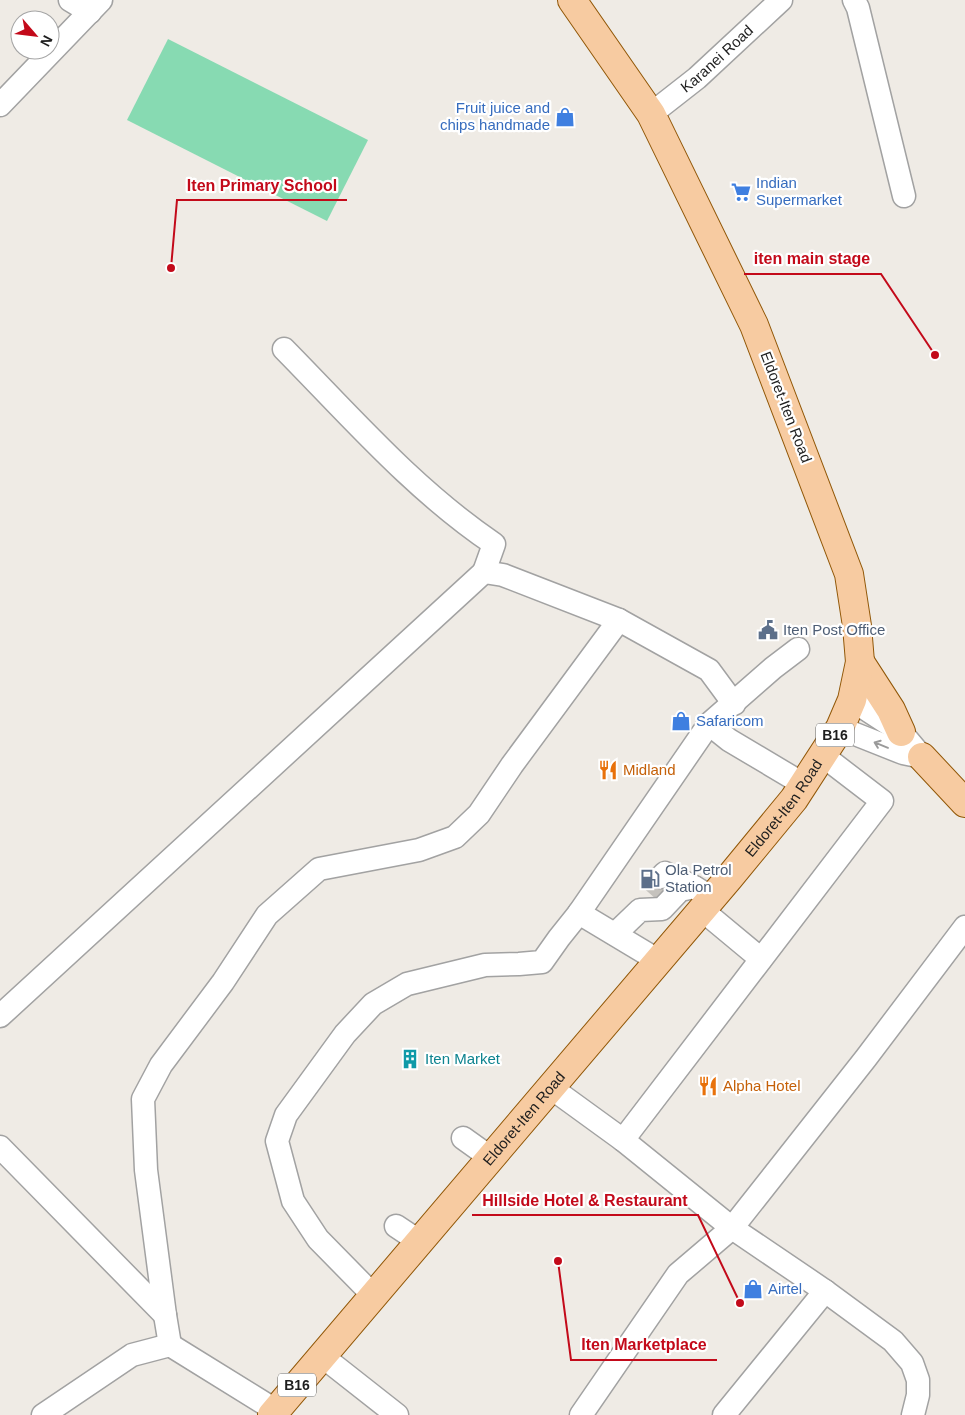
<svg xmlns="http://www.w3.org/2000/svg" width="965" height="1415" viewBox="0 0 965 1415" font-family="Arial,sans-serif">
<style>
.pitch{fill:#87dab2}
.lines{fill:none;stroke-linecap:round;stroke-linejoin:round}
.minor-tunnel{stroke:#c5c2bd;stroke-width:22;stroke-dasharray:22 11;stroke-linecap:butt}
.minor-casing{stroke:#a2a2a2;stroke-width:25}
.major-casing{stroke:#915707;stroke-width:30}
.minor{stroke:#fff;stroke-width:22}
.major{stroke:#f7cba1;stroke-width:28}
.oneway{stroke:#9a9a9a}
.labels{text-anchor:middle;stroke-width:4.5;stroke-linejoin:round;paint-order:stroke}
.shield{fill:#fff;stroke:#626262;stroke-width:1}
.shield-label{font-size:14px;font-weight:bold;fill:#1e1e1e}
.street-label{font-size:15px;fill:#1e1e1e;stroke:#fff}
.shop-label{font-size:15px;fill:#366cbe;stroke:#fff;text-anchor:start}
.service-label{font-size:15px;fill:#4e5e75;stroke:#fff;text-anchor:start}
.food-label{font-size:15px;fill:#c56008;stroke:#fff;text-anchor:start}
.culture-label{font-size:15px;fill:#0d838f;stroke:#fff;text-anchor:start}
.leader{fill:none;stroke:#c30a1a;stroke-width:2}
.callout-dot{fill:#c30a1a;stroke:#fff;stroke-width:2}
.callout-label{font-size:16px;text-anchor:middle;font-weight:bold;fill:#c30a1a;stroke:#fff;stroke-width:4.5;stroke-linejoin:round;paint-order:stroke}
</style>
<rect width="100%" height="100%" fill="#efebe5"/>
<!-- pitch -->
<path class="pitch" d="M168,39L368,140L327,221L127,120Z"/>
<g class="lines">
<!-- minor-tunnel -->
<path class="minor-tunnel" d="M648,892L661,877"/>
<defs>
<g id="minor">
<path d="M70,0L90,12"/>
<path d="M854,0L858,8L904,196"/>
<path d="M0,105L101,0"/>
<path id="s1" d="M651,114L697,78L781,0"/>
<path d="M284,349C351,417 414,490 494,544L484,572"/>
<path d="M852,700L901,732L922,757"/>
<path d="M709,724L729,740L803,784"/>
<path d="M840,728L903,753L922,757"/>
<path d="M661,877L665,873L694,887"/>
<path d="M702,910L761,959"/>
<path d="M579,913L659,961"/>
<path d="M615,934L640,910L662,909L680,890L694,887L712,898"/>
<path d="M0,1016L484,572L503,575L619,620L709,670L734,704"/>
<path d="M550,1087L623,1140L732,1228L825,1291L893,1341L912,1363L918,1380V1395L913,1415"/>
<path d="M463,1138L491,1158"/>
<path d="M623,1140L882,801L822,755"/>
<path d="M0,1147L165,1315"/>
<path d="M396,1226L420,1242"/>
<path d="M374,1296L318,1239L293,1201L277,1141L286,1115L345,1034L373,1004L407,984L485,965L519,964L542,962L559,938L579,913L709,724L773,668L798,649"/>
<path d="M170,1345L165,1315L146,1170L143,1099L161,1065L223,982L267,915L319,869L419,850L455,837L479,814L512,765L619,620"/>
<path d="M322,1356L397,1415"/>
<path d="M43,1415L132,1355L170,1345L275,1410"/>
<path d="M581,1415L678,1274L732,1228L866,1058L965,927"/>
<path d="M724,1415L825,1291"/>
</g>
<g id="major">
<path d="M860,662L891,710L901,732"/>
<path d="M922,757L965,803"/>
<path id="s2" d="M272,1415L729,878L794,799L840,728L852,700L860,662L857,626L849,574L754,325L651,114L572,0"/>
</g>
</defs>
<!-- minor casing -->
<use href="#minor" class="minor-casing"/>
<!-- major casing -->
<use href="#major" class="major-casing"/>
<!-- minor -->
<use href="#minor" class="minor"/>
<!-- major -->
<use href="#major" class="major"/>
</g>
<!-- one-way arrows -->
<defs><path id="oneway-shaft" d="M-6 0H5M1.5-3L5.5 0L1.5 3" fill="none" stroke-width="1.6" stroke-linecap="round" stroke-linejoin="round" transform="scale(1.25)"/></defs>
<use class="oneway" href="#oneway-shaft" transform="translate(881 745) rotate(-158)"/>
<!-- icons -->
<defs>
<symbol id="shop-bare" viewBox="-9 -9 18 18"><path d="M-5-2.5h2.3a2.7 3.5 0 0 1 5.4 0H5L5.5 6h-11ZM-1.5-2.5h3a1.5 2.3 0 0 0-3 0Z" fill="#3f7fe0" stroke="#fff" stroke-width="2.5" paint-order="stroke"/></symbol>
<symbol id="supermarket-bare" viewBox="-9 -9 18 18"><path d="M-6-5.5h2.5l.6 2H6L4.5 2H-2.5L-4.4-4H-6ZM-1.5 3.2a1.3 1.3 0 1 0 .1 0ZM3 3.2a1.3 1.3 0 1 0 .1 0Z" fill="#3f7fe0" stroke="#fff" stroke-width="2.5" paint-order="stroke"/></symbol>
<symbol id="civic-bare" viewBox="-9 -9 18 18"><path d="M-.6-6.5H3V-4.5H.6V-3L4-1V1h2V6H-6V1h2V-1L-.6-3ZM-1.2 2.5V6h2.4V2.5Z" fill="#5c6f8a" stroke="#fff" stroke-width="2.5" paint-order="stroke"/></symbol>
<symbol id="restaurant-bare" viewBox="-9 -9 18 18"><path d="M-5-6h1v4h1v-4h1v4h1v-4h1v5L-1.5 .5V6h-2V.5L-5-1ZM5-6V6H3V1.5H1.5Q1.5-4 5-6Z" fill="#e8710a" stroke="#fff" stroke-width="2.5" paint-order="stroke"/></symbol>
<symbol id="fuel-bare" viewBox="-9 -9 18 18"><path d="M-5.5-6h7V0h2V4h1.3V-2.5L3-4.5l.8-.8L6-3V5H2.5V1h-1V6h-7ZM-4.2-4.7v3.2H.2V-4.7Z" fill="#5c6f8a" stroke="#fff" stroke-width="2.5" paint-order="stroke"/></symbol>
<symbol id="building-bare" viewBox="-9 -9 18 18"><path d="M-4-6H4V6H1V3H-1V6H-4ZM-2.5-4.3h1.7v1.8h-1.7ZM.8-4.3h1.7v1.8H.8ZM-2.5-1h1.7V.8h-1.7ZM.8-1h1.7V.8H.8Z" fill="#0f9aa8" stroke="#fff" stroke-width="2.5" paint-order="stroke"/></symbol>
</defs>
<g fill-rule="evenodd">
<use href="#shop-bare" x="551" y="103" width="28" height="28"/>
<use href="#supermarket-bare" x="727" y="178" width="28" height="28"/>
<use href="#civic-bare" x="754" y="616" width="28" height="28"/>
<use href="#shop-bare" x="667" y="707" width="28" height="28"/>
<use href="#restaurant-bare" x="594" y="756" width="28" height="28"/>
<use href="#fuel-bare" x="636" y="865" width="28" height="28"/>
<use href="#building-bare" x="396" y="1045" width="28" height="28"/>
<use href="#restaurant-bare" x="694" y="1072" width="28" height="28"/>
<use href="#shop-bare" x="739" y="1275" width="28" height="28"/>
</g>
<g class="labels">
<!-- shield labels -->
<g class="shield">
<rect x="816" y="723.5" width="38" height="23" rx="4"/>
<rect x="278" y="1373.5" width="38" height="23" rx="4"/>
</g>
<g class="shield-label">
<text x="835" y="740">B16</text>
<text x="297" y="1390">B16</text>
</g>
<!-- street labels -->
<g class="street-label">
<text dy="5" stroke="none"><textPath href="#s1" startOffset="86">Karanei Road</textPath></text>
<text transform="translate(786 407) rotate(69)" y="5">Eldoret-Iten Road</text>
<text dy="5" stroke="none"><textPath href="#s2" startOffset="794">Eldoret-Iten Road</textPath></text>
<text dy="5" stroke="none"><textPath href="#s2" startOffset="389">Eldoret-Iten Road</textPath></text>
</g>
<!-- shop labels -->
<g class="shop-label">
<text x="550" y="113" text-anchor="end">Fruit juice and<tspan x="550" dy="17">chips handmade</tspan></text>
<text x="756" y="188">Indian<tspan x="756" dy="17">Supermarket</tspan></text>
<text x="696" y="726">Safaricom</text>
<text x="768" y="1294">Airtel</text>
</g>
<!-- service labels -->
<g class="service-label">
<text x="783" y="635">Iten Post Office</text>
<text x="665" y="875">Ola Petrol<tspan x="665" dy="17">Station</tspan></text>
</g>
<!-- food labels -->
<g class="food-label">
<text x="623" y="775">Midland</text>
<text x="723" y="1091">Alpha Hotel</text>
</g>
<!-- culture labels -->
<g class="culture-label">
<text x="425" y="1064">Iten Market</text>
</g>
</g>
<!-- callouts -->
<path class="leader" d="M171 268L177 200H347M935 355L881 274H744M740 1303L698 1215H472M558 1261L571 1360H717"/>
<g class="callout-dot">
<circle cx="171" cy="268" r="5"/>
<circle cx="935" cy="355" r="5"/>
<circle cx="740" cy="1303" r="5"/>
<circle cx="558" cy="1261" r="5"/>
</g>
<g class="callout-label">
<text x="262" y="191">Iten Primary School</text>
<text x="812" y="264">iten main stage</text>
<text x="585" y="1206">Hillside Hotel &amp; Restaurant</text>
<text x="644" y="1350">Iten Marketplace</text>
</g>
<!-- north arrow -->
<g transform="translate(35 35) rotate(118)"><circle r="24" fill="#ffffff" stroke="#a5a5a5"/>
<path d="M0-4L9 19L0 12L-9 19Z" fill="#c30a1a"/>
<text y="-8" font-size="14" font-weight="bold" text-anchor="middle" fill="#1e1e1e">N</text>
</g>
</svg>
